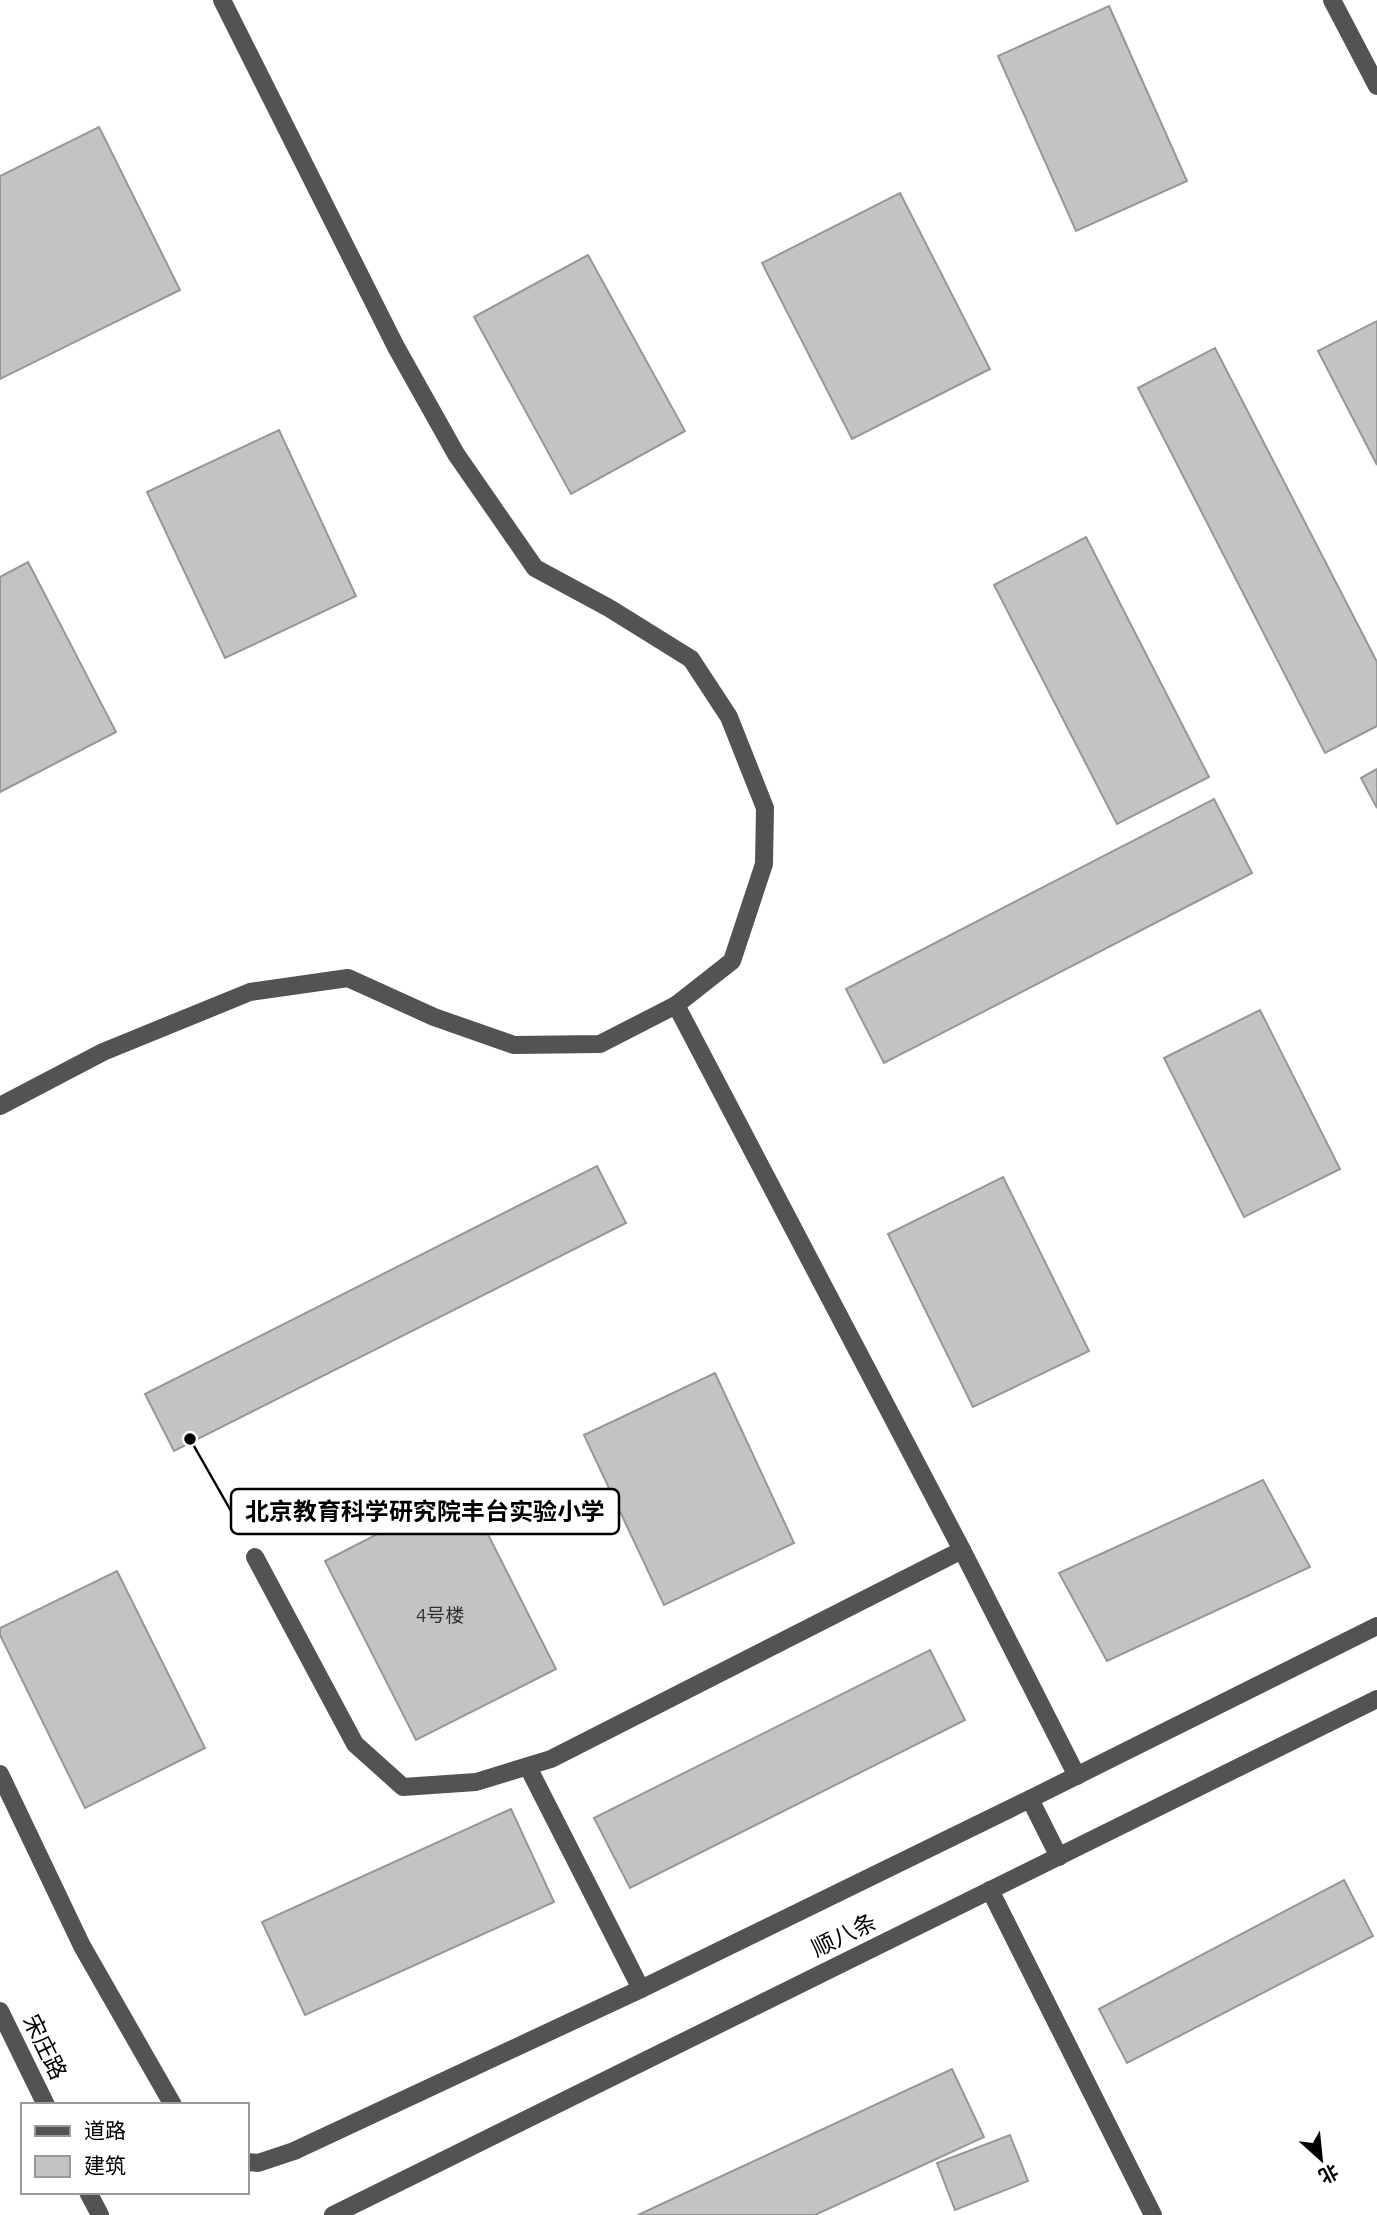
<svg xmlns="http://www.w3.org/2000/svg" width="1377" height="2215" viewBox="0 0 1377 2215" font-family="Ubuntu,'Noto Sans SC',sans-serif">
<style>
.building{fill:#c3c3c3;stroke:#979797;stroke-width:2}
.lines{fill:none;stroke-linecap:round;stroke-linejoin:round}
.minor{stroke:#535353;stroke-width:18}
.labels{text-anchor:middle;stroke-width:6;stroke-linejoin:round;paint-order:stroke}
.number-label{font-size:19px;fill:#313131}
.street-label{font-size:23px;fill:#000;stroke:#fff}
.leader{fill:none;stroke:#000;stroke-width:2.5}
.callout-dot{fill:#000;stroke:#fff;stroke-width:2.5}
.callout{fill:#fff;stroke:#000;stroke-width:2.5}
.callout-label{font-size:24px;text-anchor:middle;font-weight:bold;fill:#000}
</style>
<rect width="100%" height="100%" fill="#fff"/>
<!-- building -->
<g class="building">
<path d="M1109,6L1187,181L1076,231L998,56Z"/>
<path d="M99,127L180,290L0,379V176Z"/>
<path d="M900,193L990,369L852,439L762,263Z"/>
<path d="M588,255L685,431L571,494L474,317Z"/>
<path d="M1377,321V465L1318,351Z"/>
<path d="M1215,348L1377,662V726L1325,753L1138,388Z"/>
<path d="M279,430L356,596L225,658L147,492Z"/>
<path d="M1086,537L1209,777L1117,824L994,585Z"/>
<path d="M28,562L116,732L0,792V577Z"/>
<path d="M1377,769V808L1361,778Z"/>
<path d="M1214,799L1252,873L884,1063L846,989Z"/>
<path d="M1260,1010L1340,1169L1244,1217L1164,1058Z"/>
<path d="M597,1166L626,1223L174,1451L145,1394Z"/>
<path d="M1003,1177L1089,1351L973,1407L888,1234Z"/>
<path d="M715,1373L794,1543L664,1605L584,1435Z"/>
<path d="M1263,1480L1310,1567L1107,1661L1059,1573Z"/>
<path d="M465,1489L556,1669L416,1740L325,1561Z"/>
<path d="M117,1571L205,1748L85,1808L0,1635V1628Z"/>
<path d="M930,1650L965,1720L630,1888L594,1818Z"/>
<path d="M511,1809L554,1902L305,2015L262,1922Z"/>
<path d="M1344,1880L1373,1936L1127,2063L1099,2009Z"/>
<path d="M952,2069L984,2137L815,2215H638Z"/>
<path d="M1010,2135L1028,2181L955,2210L937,2163Z"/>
</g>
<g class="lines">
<!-- minor -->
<g class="minor">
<path d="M1332,0L1377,86"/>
<path d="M676,1005L962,1550L1077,1776"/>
<path d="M0,1106L103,1052L250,992L348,978L434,1017L514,1045L600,1044L676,1005L732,961L764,864L765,808L729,717L691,659L609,608L535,568L456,454L396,347L222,0"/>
<path d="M255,1557L355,1744L403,1787L476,1782L551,1759L962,1550"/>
<path d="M528,1767L641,1989"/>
<path d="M0,1774L82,1946L173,2105"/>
<path d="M1059,1857L1030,1799L1377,1626"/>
<path d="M990,1890L1153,2215"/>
<path d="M0,2011L46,2105"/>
<path d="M247,2162L258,2163L294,2151L641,1989L1030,1799"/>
<path d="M88,2192L100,2215"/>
<path d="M333,2215L1377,1699"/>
</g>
</g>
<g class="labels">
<!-- number labels -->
<g class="number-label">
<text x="440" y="1622">4号楼</text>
</g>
<!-- street labels -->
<g class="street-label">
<text transform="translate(844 1935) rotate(-26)" y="8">顺八条</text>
<text transform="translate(45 2047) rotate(64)" y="8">宋庄路</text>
</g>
</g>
<!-- callouts -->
<path class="leader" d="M190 1439L231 1511"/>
<circle class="callout-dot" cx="190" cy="1439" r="7"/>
<rect class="callout" x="231" y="1489" width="388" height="45" rx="7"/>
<g class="callout-label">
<text x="425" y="1520">北京教育科学研究院丰台实验小学</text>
</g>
<!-- legend -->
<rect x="21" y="2103" width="228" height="91" fill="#ffffff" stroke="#999999" stroke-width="2"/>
<rect x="35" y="2126" width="35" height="10" fill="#535353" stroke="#999999" stroke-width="2"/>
<text x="84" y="2138" font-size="21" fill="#000000">道路</text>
<rect x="35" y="2156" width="35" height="21" fill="#c3c3c3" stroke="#999999" stroke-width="2"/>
<text x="84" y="2173" font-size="21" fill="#000000">建筑</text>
<!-- north arrow -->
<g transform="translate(1321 2159) rotate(153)" stroke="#ffffff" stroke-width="5" paint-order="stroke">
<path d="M0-5L12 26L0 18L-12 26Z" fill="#000000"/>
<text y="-10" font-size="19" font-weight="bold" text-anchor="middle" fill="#000000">北</text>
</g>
</svg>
